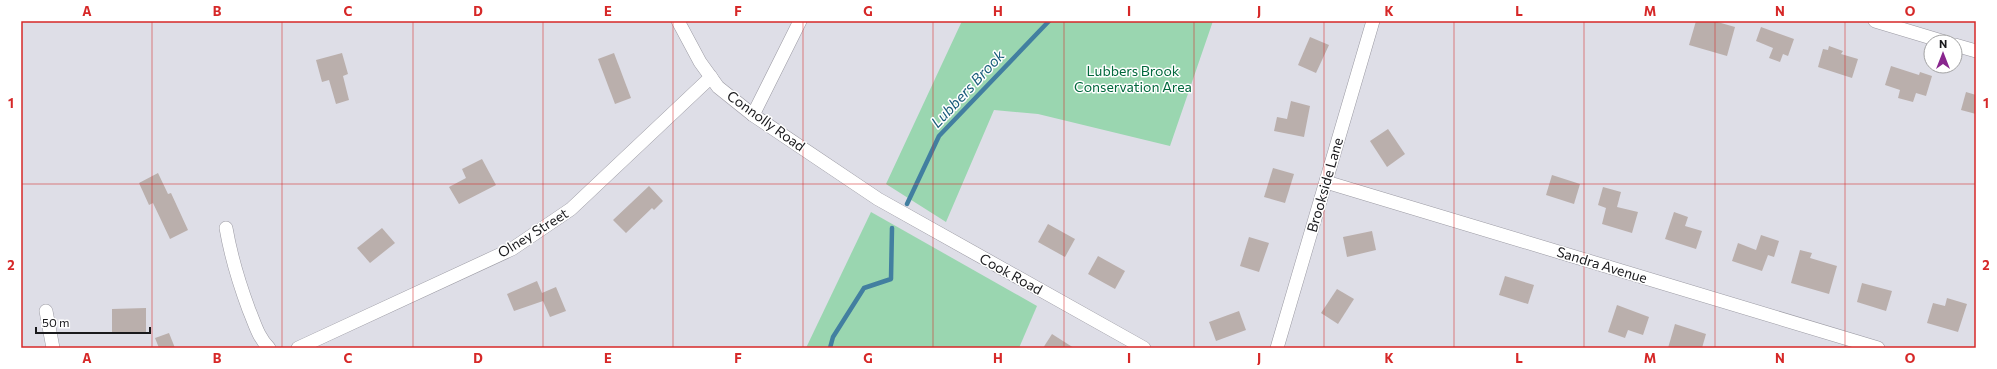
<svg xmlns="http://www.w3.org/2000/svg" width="1997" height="369" viewBox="0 0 1997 369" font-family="Commissioner,sans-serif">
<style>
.green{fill:#9ad6b0}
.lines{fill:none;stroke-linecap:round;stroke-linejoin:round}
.stream{stroke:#427fa0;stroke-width:4.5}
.building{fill:#baafac}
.minor-casing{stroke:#9b9aa3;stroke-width:14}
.minor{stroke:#fff;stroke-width:13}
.grid{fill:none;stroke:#d62828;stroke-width:1;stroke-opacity:0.55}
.labels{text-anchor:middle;stroke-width:3;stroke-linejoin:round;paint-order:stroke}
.park-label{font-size:14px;fill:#01683c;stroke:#fff}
.street-label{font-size:14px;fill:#19191c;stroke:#fff}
.water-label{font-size:15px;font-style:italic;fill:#185b7a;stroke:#fff}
.neatline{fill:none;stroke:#d62828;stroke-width:1.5}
.grid-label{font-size:13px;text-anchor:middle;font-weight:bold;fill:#d62828}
</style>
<rect width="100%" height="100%" fill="#dedee7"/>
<!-- green -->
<g class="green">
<path d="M962,21H1213L1170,146L1038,114L994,110L946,222L886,184Z"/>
<path d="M871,212L1037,306L1019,348H806Z"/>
</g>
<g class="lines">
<!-- stream -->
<g class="stream">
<path d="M907,204L939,136L1049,21"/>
<path d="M830,348L833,337L864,288L891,279L892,228"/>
</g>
</g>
<!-- building -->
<g class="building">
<path d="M1696,21H1714L1735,27L1727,56L1689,45Z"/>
<path d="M1761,27L1794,39L1788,56L1783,54L1780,62L1769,58L1773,48L1756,41Z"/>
<path d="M1310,37L1329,45L1316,73L1298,65Z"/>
<path d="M1829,46L1843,51L1841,54L1858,59L1852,78L1818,67L1823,49L1828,50Z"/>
<path d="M342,53L348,74L343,76L349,100L336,104L329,80L322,82L316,60Z"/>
<path d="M614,53L631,98L615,104L598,59Z"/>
<path d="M1891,66L1919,75L1920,72L1932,76L1926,96L1916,93L1913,102L1898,98L1900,90L1885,85Z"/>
<path d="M1966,92L1976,95V114L1961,110Z"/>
<path d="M1291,101L1310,106L1304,137L1274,131L1277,117L1287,119Z"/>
<path d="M1388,129L1405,154L1387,167L1370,141Z"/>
<path d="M482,159L496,185L459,204L449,187L466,178L462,169Z"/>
<path d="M1273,168L1294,174L1285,203L1264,197Z"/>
<path d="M158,173L168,194L171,193L188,230L170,239L153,203L149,205L139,183Z"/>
<path d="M1552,175L1580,184L1574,204L1546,195Z"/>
<path d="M649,186L663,201L654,210L652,208L626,233L613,220Z"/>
<path d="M1603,187L1621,192L1617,207L1638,212L1632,233L1602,224L1606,208L1598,205Z"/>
<path d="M1674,212L1688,217L1685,226L1702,231L1696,249L1665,239Z"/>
<path d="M1048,224L1075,239L1065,257L1038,242Z"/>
<path d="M382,228L395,243L370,263L357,248Z"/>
<path d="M1372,231L1376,250L1347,257L1343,237Z"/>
<path d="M1761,235L1779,241L1774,257L1768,255L1762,271L1732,261L1738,243L1756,250Z"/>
<path d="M1249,237L1269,243L1259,272L1240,266Z"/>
<path d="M1800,250L1812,253L1810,258L1837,266L1829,294L1791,283Z"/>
<path d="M1098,256L1125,271L1115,289L1088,274Z"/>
<path d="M1505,276L1534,285L1528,304L1499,295Z"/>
<path d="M537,281L542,293L556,287L566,311L550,317L543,301L514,311L507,294Z"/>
<path d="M1862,283L1892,291L1886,311L1857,302Z"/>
<path d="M1337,289L1354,299L1338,324L1321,313Z"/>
<path d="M1947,298L1967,304L1958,332L1927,323L1933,303L1945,306Z"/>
<path d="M1617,305L1649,317L1643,335L1628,330L1625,338L1608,332Z"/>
<path d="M146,308V333L112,334V309Z"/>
<path d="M1239,311L1246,330L1216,341L1209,322Z"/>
<path d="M1675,324L1706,334L1702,348H1668Z"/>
<path d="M169,333L175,348H159L155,338Z"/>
<path d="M1052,334L1074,348H1043Z"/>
</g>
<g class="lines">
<defs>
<g id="minor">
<path d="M678,21L700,62L718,87L753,115L878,199L1144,348"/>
<path d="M1875,21L1945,42"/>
<path d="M1955,45L1976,51"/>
<path d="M753,115L800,21"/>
<path d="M1326,182L1878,348"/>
<path d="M226,228C231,257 239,283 249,310C255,324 258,337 269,348"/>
<path d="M46,311L53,348"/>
<path d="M298,348L512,249L571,209L711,77"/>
<path d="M1277,348L1373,21"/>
</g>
</defs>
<!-- minor casing -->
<use href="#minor" class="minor-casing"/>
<!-- minor -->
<use href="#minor" class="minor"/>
</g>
<!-- grid -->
<path class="grid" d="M152,21V348M282,21V348M413,21V348M543,21V348M673,21V348M803,21V348M933,21V348M1064,21V348M1194,21V348M1324,21V348M1454,21V348M1584,21V348M1715,21V348M1845,21V348M21,184H1976"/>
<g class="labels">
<!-- park labels -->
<g class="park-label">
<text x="1133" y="76">Lubbers Brook<tspan x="1133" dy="16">Conservation Area</tspan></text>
</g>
<!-- street labels -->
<g class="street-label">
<text transform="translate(766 121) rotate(36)" y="5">Connolly Road</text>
<text transform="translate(1325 185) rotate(-74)" y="5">Brookside Lane</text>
<text transform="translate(533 233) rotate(-32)" y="5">Olney Street</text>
<text transform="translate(1602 265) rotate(17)" y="5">Sandra Avenue</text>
<text transform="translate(1011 274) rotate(29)" y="5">Cook Road</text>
</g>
<!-- water labels -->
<g class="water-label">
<text transform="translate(968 89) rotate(-47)" y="5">Lubbers Brook</text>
</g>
</g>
<!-- border -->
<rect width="1997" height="369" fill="none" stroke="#ffffff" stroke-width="44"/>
<!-- north arrow -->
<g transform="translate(1943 54)"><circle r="19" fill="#ffffff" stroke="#a3a3a4"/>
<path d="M0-3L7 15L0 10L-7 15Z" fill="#89268e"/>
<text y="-6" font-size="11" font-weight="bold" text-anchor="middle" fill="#19191c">N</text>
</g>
<!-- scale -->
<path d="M36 327v6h114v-6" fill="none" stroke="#19191c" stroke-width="2"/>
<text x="42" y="327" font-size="12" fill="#19191c" stroke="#ffffff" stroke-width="3" paint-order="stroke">50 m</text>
<rect x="22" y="22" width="1953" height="325" class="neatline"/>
<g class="grid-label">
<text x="87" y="16">A</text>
<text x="217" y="16">B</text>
<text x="348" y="16">C</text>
<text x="478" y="16">D</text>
<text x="608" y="16">E</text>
<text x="738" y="16">F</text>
<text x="868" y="16">G</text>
<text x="998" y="16">H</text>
<text x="1129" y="16">I</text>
<text x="1259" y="16">J</text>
<text x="1389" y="16">K</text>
<text x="1519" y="16">L</text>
<text x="1650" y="16">M</text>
<text x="1780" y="16">N</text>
<text x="1910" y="16">O</text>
<text x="11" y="108">1</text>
<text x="1986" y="108">1</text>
<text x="11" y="270">2</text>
<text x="1986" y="270">2</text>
<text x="87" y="363">A</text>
<text x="217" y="363">B</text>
<text x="348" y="363">C</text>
<text x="478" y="363">D</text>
<text x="608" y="363">E</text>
<text x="738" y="363">F</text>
<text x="868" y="363">G</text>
<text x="998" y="363">H</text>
<text x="1129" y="363">I</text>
<text x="1259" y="363">J</text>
<text x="1389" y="363">K</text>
<text x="1519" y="363">L</text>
<text x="1650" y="363">M</text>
<text x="1780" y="363">N</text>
<text x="1910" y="363">O</text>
</g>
</svg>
